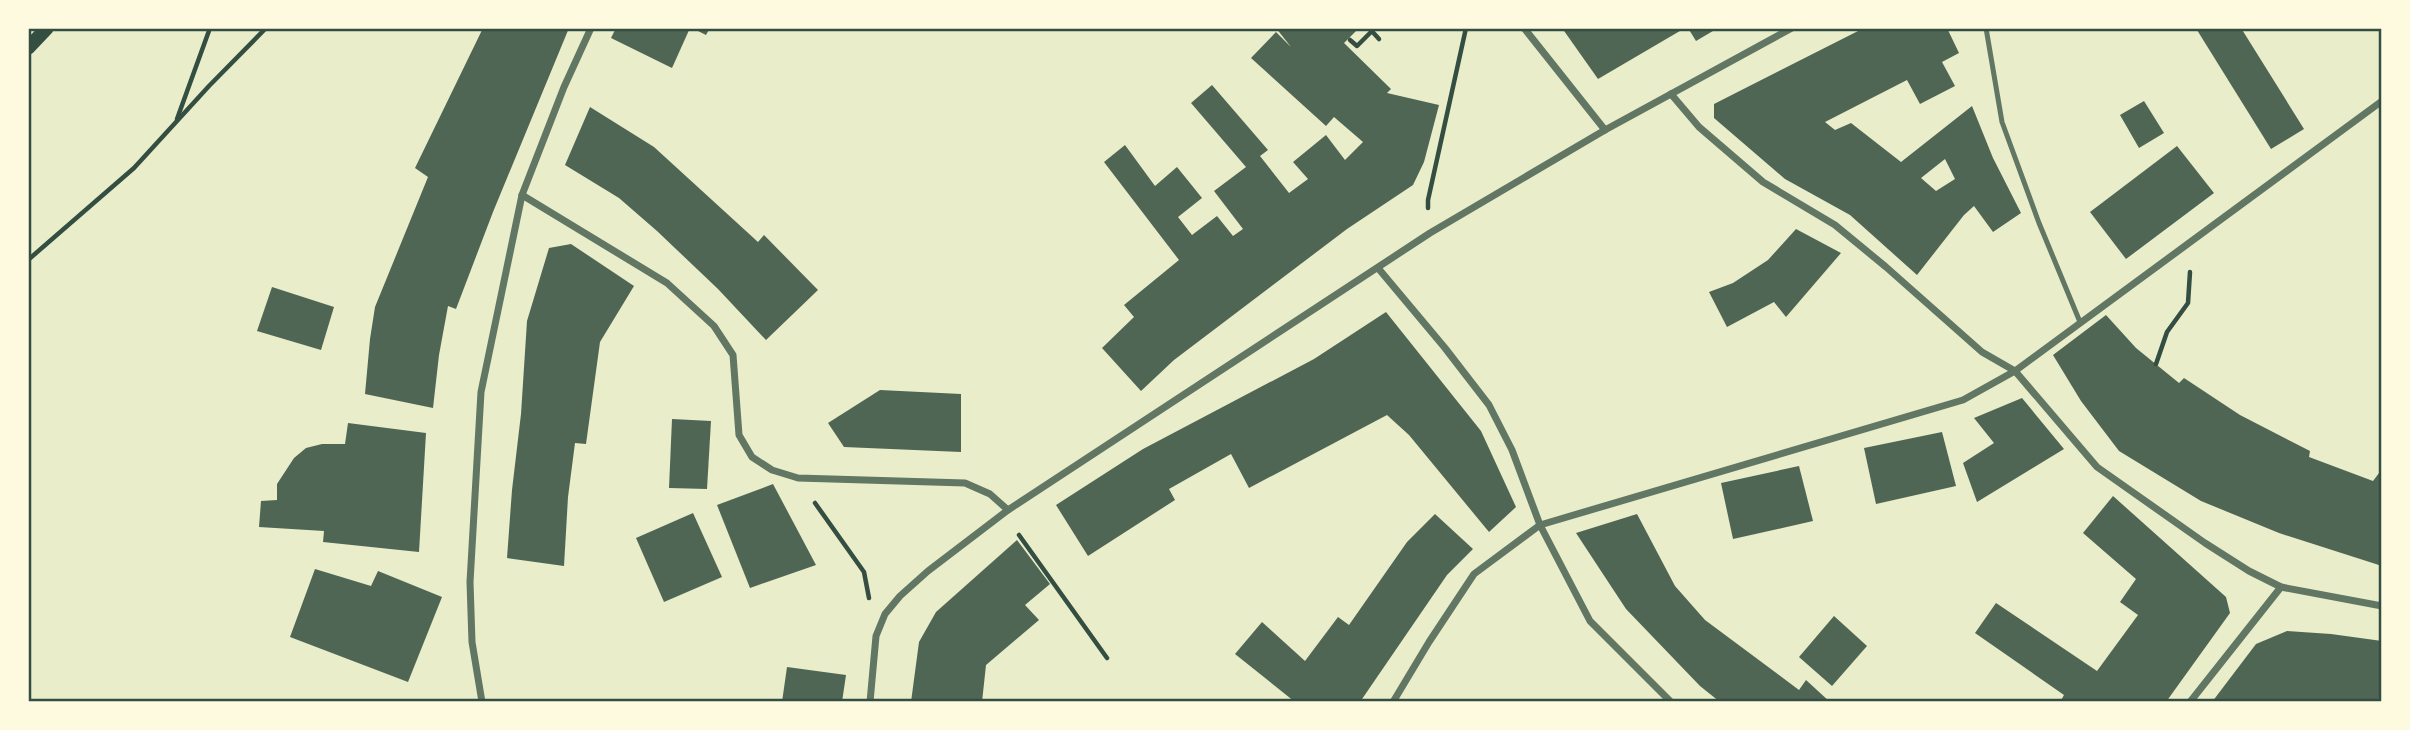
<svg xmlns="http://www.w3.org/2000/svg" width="2410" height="730" viewBox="0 0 2410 730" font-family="'Open Sans',sans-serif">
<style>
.building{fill:#4f6655;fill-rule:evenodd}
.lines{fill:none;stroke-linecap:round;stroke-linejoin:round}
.path{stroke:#344e41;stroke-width:4.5}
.service{stroke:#617663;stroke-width:5}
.minor{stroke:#617663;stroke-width:7}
.secondary{stroke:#344e41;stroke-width:14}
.neatline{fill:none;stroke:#344e41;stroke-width:2.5}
</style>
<rect width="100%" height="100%" fill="#e9edc9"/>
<!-- building -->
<g class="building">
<path d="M483,28H569L493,212L456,309L448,306L439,355L433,408L365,394L370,339L375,307L428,177L415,168Z"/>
<path d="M616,28H690L672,68L611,38Z"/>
<path d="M692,28H710L706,35Z"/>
<path d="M1276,28H1359L1344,43L1391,89L1387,93L1439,105L1424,162L1413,185L1347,229L1174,360L1141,391L1102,348L1134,317L1124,305L1179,260L1104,162L1125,145L1155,186L1177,167L1202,198L1178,217L1192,235L1217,216L1233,236L1243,229L1214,191L1246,167L1191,103L1212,85L1268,150L1260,156L1289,193L1308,179L1293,162L1326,135L1345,160L1363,142L1334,117L1326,126L1251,58L1276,32L1291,47Z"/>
<path d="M1562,28H1685L1598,79Z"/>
<path d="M1688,28H1718L1696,41Z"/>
<path d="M1864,28H1947L1959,53L1942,62L1955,86L1920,104L1907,80L1825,122L1835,130L1851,123L1901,162L1972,106L1993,158L2021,213L1993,232L1974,206L1964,215L1917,275L1850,215L1785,179L1714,118V104ZM1945,159L1955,179L1936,191L1921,178Z"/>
<path d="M2201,28H2241L2304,129L2271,149L2197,30Z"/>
<path d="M2144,101L2164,133L2139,148L2120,115Z"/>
<path d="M590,107L654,147L758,242L764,235L818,290L766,340L718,289L657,231L619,198L565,165Z"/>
<path d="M2177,146L2214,193L2126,259L2090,212Z"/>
<path d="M1796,229L1841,253L1786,317L1774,302L1727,327L1709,292L1733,283L1768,260Z"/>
<path d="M571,244L634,286L600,342L586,444L575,443L568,497L564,566L507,558L512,490L521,414L527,321L549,248Z"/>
<path d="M272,287L334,307L321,350L257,331Z"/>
<path d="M1386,312L1481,431L1516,507L1489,532L1409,435L1387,415L1249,488L1231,454L1169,489L1175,500L1088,556L1056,505L1143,449L1314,359Z"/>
<path d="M2106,315L2136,348L2179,383L2184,378L2240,415L2310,451L2309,457L2373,481L2382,469V566L2279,533L2201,501L2119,451L2081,401L2053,355Z"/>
<path d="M880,390L961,394V452L844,447L828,423Z"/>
<path d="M2022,398L2064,449L1977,502L1963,463L1994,443L1974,418Z"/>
<path d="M672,419L711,421L707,489L669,488Z"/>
<path d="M348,423L426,433L419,552L323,542L324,531L259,527L261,501L277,500V484L294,458L306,448L322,444H345Z"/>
<path d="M1942,432L1956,486L1876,504L1864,448Z"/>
<path d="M1799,466L1813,521L1733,539L1721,483Z"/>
<path d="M773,484L816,565L750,588L717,505Z"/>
<path d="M2113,496L2226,597L2230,613L2166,702H2060L2064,695L1975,633L1996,603L2097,671L2138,615L2120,602L2136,579L2083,533Z"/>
<path d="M693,513L722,577L664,602L636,538Z"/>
<path d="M1435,514L1473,549L1447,575L1360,702H1295L1235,654L1262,622L1305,661L1338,617L1349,625L1407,542Z"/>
<path d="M1637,514L1675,586L1705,620L1799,690L1806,680L1830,702H1720L1700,686L1626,609L1576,533Z"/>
<path d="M1017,540L1050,584L1025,605L1039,620L986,665L982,702H911L919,642L936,612Z"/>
<path d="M315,569L371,586L378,571L442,597L408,682L290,637Z"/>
<path d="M1834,616L1867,646L1832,686L1799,657Z"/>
<path d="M2287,631L2331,634L2382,641V702H2212L2256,644Z"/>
<path d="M787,667L846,675L842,702H782Z"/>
</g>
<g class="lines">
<!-- path -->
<g class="path">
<path d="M1369,28L1379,39"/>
<path d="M1350,40L1357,46L1372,31"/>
<path d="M177,119L210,28"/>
<path d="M1428,208V200L1466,28"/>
<path d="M28,260L134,168L209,86L266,28"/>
<path d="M2156,364L2167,332L2188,303L2190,272"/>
<path d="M815,503L864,572L869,598"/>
<path d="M1019,535L1107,658"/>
</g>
<!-- service -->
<path class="service" d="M1986,28L2002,122L2039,223L2080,322"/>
<!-- minor -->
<g class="minor">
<path d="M1524,28L1605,130"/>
<path d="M1671,94L1699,127L1763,182L1835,225L1886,267L1982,352L2015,371L2097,467L2205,543L2249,571L2281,587L2382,606"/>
<path d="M522,195L667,283L714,326L733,355L739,435L752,457L772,470L798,478L965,483L990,494L1008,510"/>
<path d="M1378,268L1445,348L1489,405L1512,450L1540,525L1590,621L1671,702"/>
<path d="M482,702L472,642L470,582L481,392L522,195L564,87L591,28"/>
<path d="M870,702L876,636L885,614L900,596L928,571L1008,510L1430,233L1605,130L1792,28"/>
<path d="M1393,702L1429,642L1474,574L1540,525L1963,400L2015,371L2382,101"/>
<path d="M2190,702L2281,587"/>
</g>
<!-- secondary -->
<path class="secondary" d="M28,48L47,28"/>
</g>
<!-- border -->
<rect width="2410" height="730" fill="none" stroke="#fefae0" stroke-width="60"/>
<rect x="30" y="30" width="2350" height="670" class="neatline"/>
</svg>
